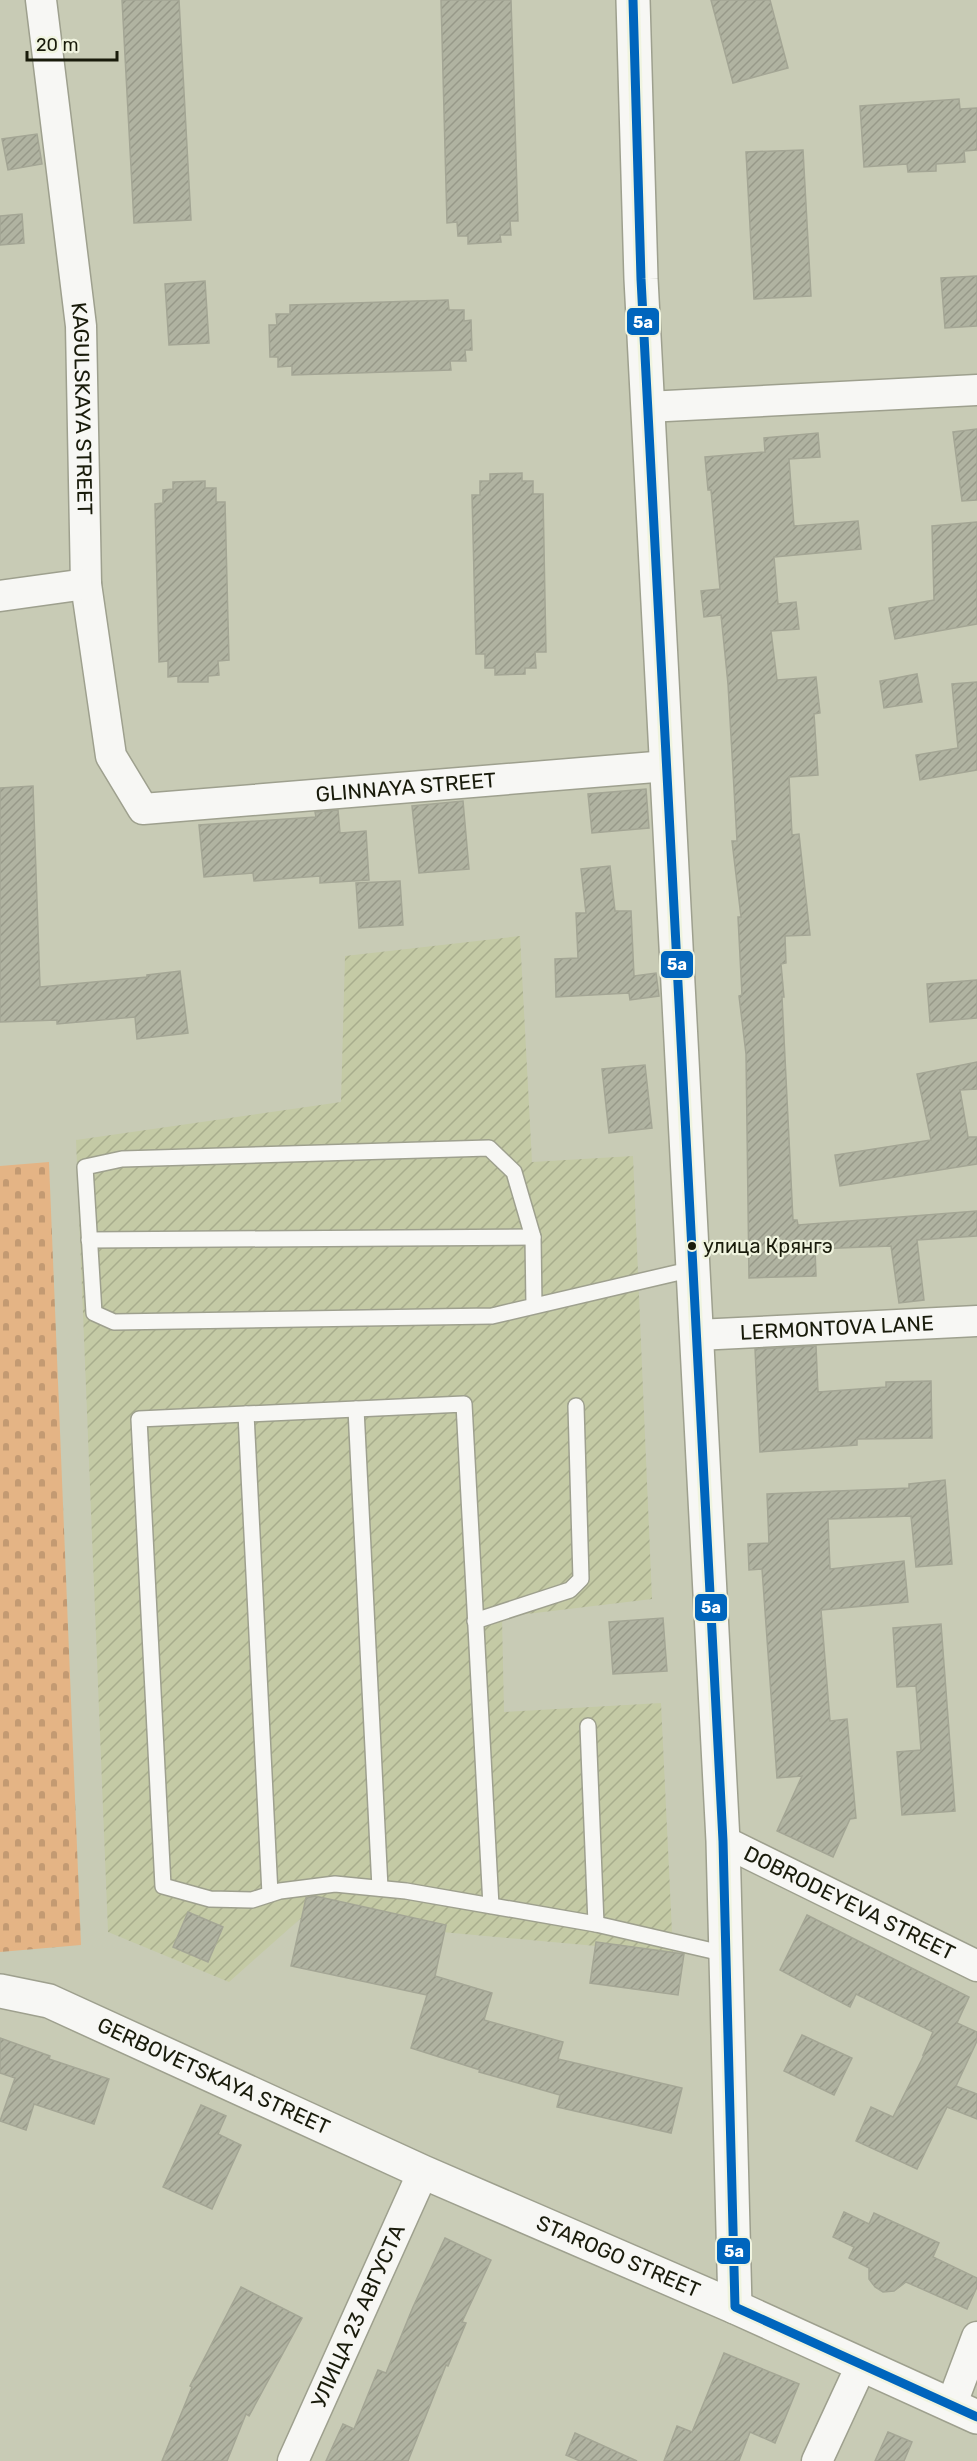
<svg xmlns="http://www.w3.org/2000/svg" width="977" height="2461" viewBox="0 0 977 2461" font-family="Rubik,sans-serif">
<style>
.industrial{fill:url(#industrial-furrows)}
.cemetery{fill:url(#cemetery-stones)}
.building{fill:url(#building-hatch);stroke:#a4a695;stroke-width:1.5}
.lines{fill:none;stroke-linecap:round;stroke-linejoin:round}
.lane-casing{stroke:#9ea08e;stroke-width:18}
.street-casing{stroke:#9ea08e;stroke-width:33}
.secondary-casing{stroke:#9ea08e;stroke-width:36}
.lane{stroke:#f7f7f4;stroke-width:15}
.street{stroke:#f7f7f4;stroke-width:30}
.secondary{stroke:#f7f7f4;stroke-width:33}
.bus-1-casing{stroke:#f0f4df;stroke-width:14}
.bus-1{stroke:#0065bd;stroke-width:9}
.bus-dot{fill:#191b0b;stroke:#f0f4df;stroke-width:2}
.labels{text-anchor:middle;stroke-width:4.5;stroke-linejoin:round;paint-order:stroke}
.bus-label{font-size:20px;fill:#191b0b;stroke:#f0f4df;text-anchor:start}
.street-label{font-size:21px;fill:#191b0b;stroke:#f0f4df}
.line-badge{stroke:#f0f4df;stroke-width:2}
.badge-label{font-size:16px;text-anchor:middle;font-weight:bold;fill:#fff}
</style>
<defs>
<pattern id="industrial-furrows" width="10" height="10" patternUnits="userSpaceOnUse" patternTransform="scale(1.5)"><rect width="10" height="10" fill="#c4caa5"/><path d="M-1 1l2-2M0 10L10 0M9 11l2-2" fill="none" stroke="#a8ad8d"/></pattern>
<pattern id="cemetery-stones" width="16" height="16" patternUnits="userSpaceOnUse" patternTransform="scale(1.5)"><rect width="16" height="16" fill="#e4b485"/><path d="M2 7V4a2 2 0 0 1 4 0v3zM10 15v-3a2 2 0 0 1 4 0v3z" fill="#c39a72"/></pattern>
<pattern id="building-hatch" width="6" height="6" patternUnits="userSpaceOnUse" patternTransform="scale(1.5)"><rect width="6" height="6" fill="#b0b3a1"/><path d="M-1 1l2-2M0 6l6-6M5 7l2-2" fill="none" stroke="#979989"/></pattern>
</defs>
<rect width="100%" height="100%" fill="#c8cbb5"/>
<!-- industrial -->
<path class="industrial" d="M520,936L532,1162L633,1156L652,1599L502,1617L504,1712L661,1703L673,1953L300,1919L229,1982L108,1932L76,1140L341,1102L345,956Z"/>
<!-- cemetery -->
<path class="cemetery" d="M49,1162L81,1945L0,1952V1166Z"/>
<!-- building -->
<g class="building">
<path d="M122,0H179L191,220L134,223Z"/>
<path d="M441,0H511L518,221H510L511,235H500L501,242L468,244V236H458L457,222L447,223Z"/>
<path d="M711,0H770L788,68L733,83Z"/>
<path d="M959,99L960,109L977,108V150L964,151L965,162L936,164V171L908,172L907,164L864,167L860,106Z"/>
<path d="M37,134L42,164L8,170L2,139Z"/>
<path d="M803,150L811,296L754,299L746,152Z"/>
<path d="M22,214L24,243L0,245V216Z"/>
<path d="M977,276V326L945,328L941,278Z"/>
<path d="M205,281L209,343L169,345L165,284Z"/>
<path d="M448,300L449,310H464V321L471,320L472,350H465L466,361H450L451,370L292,375V366L278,367V357H270L269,325H277L276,314H290V305Z"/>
<path d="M977,429V500L962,501L953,432Z"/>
<path d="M818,433L820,457L789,459L794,526L858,521L861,549L774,557L778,604L796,602L799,629L771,631L777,680L816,677L820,713L814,714L818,775L789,777L792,835L799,834L810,935L785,936L786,963L781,964L784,997H782L793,1220H797L798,1225L977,1211V1236L917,1240L924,1300L899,1303L891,1246L815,1249L816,1276L749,1278L746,1054L739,996L742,995L738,917H741L732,841H737L728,684L721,615L704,617L701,591L720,589L711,490H708L705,457L765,452L764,438Z"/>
<path d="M522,473V481H533V494H543L546,652H535L536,668H525V674L495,675V668H485V654H476L472,495H480V481H490V474Z"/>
<path d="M205,481V488H216V502H225L229,660L218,661L219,675L208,676V682H178V676L168,677V661L159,662L155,504L163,503V490L173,489V482Z"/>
<path d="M977,522V624L895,639L889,608L934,600L932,526Z"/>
<path d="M917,674L922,702L884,708L880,681Z"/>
<path d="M977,682V770L920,780L916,755L958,748L952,684Z"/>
<path d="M33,786L40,987L147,977V975L180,971L188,1033L137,1039L135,1017L57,1024V1020L0,1022V788Z"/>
<path d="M646,789L649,828L592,833L588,794Z"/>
<path d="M463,801L469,869L419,873L412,806Z"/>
<path d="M338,810L340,833L366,831L369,880L320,883V876L254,881L253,873L204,877L199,825L316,817L315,812Z"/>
<path d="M610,866L615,911H631L634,976L656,973L659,996L630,1000L629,993L556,997L555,959L578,958L576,913H586L581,869Z"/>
<path d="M400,881L403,925L359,928L356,883Z"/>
<path d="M977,980V1018L930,1022L927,984Z"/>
<path d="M977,1062V1089L960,1090L968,1137H977V1164L840,1186L835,1155L931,1140L917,1074Z"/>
<path d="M645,1065L652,1128L609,1133L602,1069Z"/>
<path d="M816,1346L818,1392L886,1387V1382L931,1381L932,1438L857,1439V1445L760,1452L755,1349Z"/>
<path d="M945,1480L952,1564L916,1567L911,1516L828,1519L830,1569L904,1561L908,1602L821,1610L830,1721L847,1719L856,1818L850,1819L833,1857L777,1831L802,1776L777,1778L762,1569L749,1570L748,1544L769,1543L767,1494L909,1488V1484Z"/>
<path d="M663,1618L667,1671L613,1674L609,1622Z"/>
<path d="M941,1624L955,1811L902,1815L897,1752L921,1750L916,1686L897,1687L893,1628Z"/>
<path d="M315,1896L446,1925L435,1976L492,1993L484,2020L563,2042L558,2059L682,2088L671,2133L557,2107L560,2095L479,2072L480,2070L411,2048L427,1995L291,1966L306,1898Z"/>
<path d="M188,1912L223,1927L208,1962L173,1947Z"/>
<path d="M807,1915L969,1997L957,2023L977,2032V2041L956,2086L977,2094V2119L947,2107L917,2169L856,2141L871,2107L893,2117L924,2055H923L933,2032L856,1994L850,2007L780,1970Z"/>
<path d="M596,1942L684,1954L678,1995L590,1983Z"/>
<path d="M802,2035L852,2058L834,2095L784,2071Z"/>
<path d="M0,2038L50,2056L49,2059L109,2079L94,2124L34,2104L26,2130L0,2121L15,2078L0,2073Z"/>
<path d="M201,2105L226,2116L218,2134L241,2145L212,2209L163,2187Z"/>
<path d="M844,2212L869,2224L874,2213L939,2243L933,2257L977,2278V2287L967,2309L906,2282L894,2291L883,2292L875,2287L869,2279V2268L849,2258L854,2247L833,2237Z"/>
<path d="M445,2238L491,2260L462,2322L466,2323L448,2366L446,2365L408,2461H326L343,2424L354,2429L378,2370L386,2373L413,2307Z"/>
<path d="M241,2287L302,2318L249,2416L246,2414L227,2461H162L192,2387L190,2386Z"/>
<path d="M724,2353L799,2384L775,2443L750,2432L739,2461H664L677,2426L692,2432Z"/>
<path d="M888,2432L912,2442L904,2461H875Z"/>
<path d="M575,2433L637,2461H580L566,2455Z"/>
</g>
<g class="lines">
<defs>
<g id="lane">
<path d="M89,1240L533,1237"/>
<path d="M534,1306L533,1237L514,1172L489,1148L122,1159L85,1167L94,1313L114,1322L492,1316L693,1269"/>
<path d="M356,1409L380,1888"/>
<path d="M246,1414L270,1894"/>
<path d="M475,1621L570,1590L581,1579L576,1406"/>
<path d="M588,1726L596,1924"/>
<path d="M491,1906L464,1404L139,1419L163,1886L210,1899L252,1900L280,1891L335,1884L406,1891L596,1924L726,1954"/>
</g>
<g id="street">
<path id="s1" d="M41,0L81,326L86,584L111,756L143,809L667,766"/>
<path d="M647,407L977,390"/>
<path d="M0,596L86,584"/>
<path id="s2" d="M697,1335L977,1321"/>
<path id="s3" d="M723,1841L977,1966"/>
<path d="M951,2406L977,2337"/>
<path id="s4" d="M293,2461L423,2172"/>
<path d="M817,2461L861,2366"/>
</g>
<g id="secondary">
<path d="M633,0L641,279L723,1841L735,2307"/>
<path id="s5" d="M0,1991L49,2001L423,2172L735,2307L977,2417"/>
</g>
</defs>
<!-- lane casing -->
<use href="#lane" class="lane-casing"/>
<!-- street casing -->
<use href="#street" class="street-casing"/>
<!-- secondary casing -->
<use href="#secondary" class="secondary-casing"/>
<!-- lane -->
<use href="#lane" class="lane"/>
<!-- street -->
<use href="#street" class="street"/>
<!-- secondary -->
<use href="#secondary" class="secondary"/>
<defs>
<path id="bus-1" d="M633,0L641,279L723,1841L735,2307L977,2417"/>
</defs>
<!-- bus-1 casing -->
<use href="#bus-1" class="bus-1-casing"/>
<!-- bus-1 -->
<use href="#bus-1" class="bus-1"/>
</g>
<!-- markers -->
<circle class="bus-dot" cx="692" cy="1246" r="5"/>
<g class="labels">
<!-- bus labels -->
<g class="bus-label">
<text x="703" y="1253">улица Крянгэ</text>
</g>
<!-- street labels -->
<g class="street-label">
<text dy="7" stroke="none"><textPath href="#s1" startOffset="411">KAGULSKAYA STREET</textPath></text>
<text dy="7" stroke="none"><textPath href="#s1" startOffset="1086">GLINNAYA STREET</textPath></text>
<text dy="7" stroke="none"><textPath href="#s2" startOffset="140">LERMONTOVA LANE</textPath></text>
<text dy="7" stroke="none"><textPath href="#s3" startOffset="141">DOBRODEYEVA STREET</textPath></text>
<text dy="7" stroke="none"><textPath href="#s5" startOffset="231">GERBOVETSKAYA STREET</textPath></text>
<text dy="7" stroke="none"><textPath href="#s5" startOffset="674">STAROGO STREET</textPath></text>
<text dy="7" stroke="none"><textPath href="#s4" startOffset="159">УЛИЦА 23 АВГУСТА</textPath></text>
</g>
</g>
<g class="line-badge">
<rect x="626" y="307" width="34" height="29" rx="6" fill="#0065bd"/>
<rect x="660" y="950" width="34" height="29" rx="6" fill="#0065bd"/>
<rect x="694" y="1593" width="34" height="29" rx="6" fill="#0065bd"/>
<rect x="716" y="2237" width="35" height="28" rx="6" fill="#0065bd"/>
</g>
<g class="badge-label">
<text x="643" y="328">5а</text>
<text x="677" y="970">5а</text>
<text x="711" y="1613">5а</text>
<text x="734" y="2257">5а</text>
</g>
<!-- scale -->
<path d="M27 51v9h90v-9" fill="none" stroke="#191b0b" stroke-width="3"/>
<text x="36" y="51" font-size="18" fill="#191b0b" stroke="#f0f4df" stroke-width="4.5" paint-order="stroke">20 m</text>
</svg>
